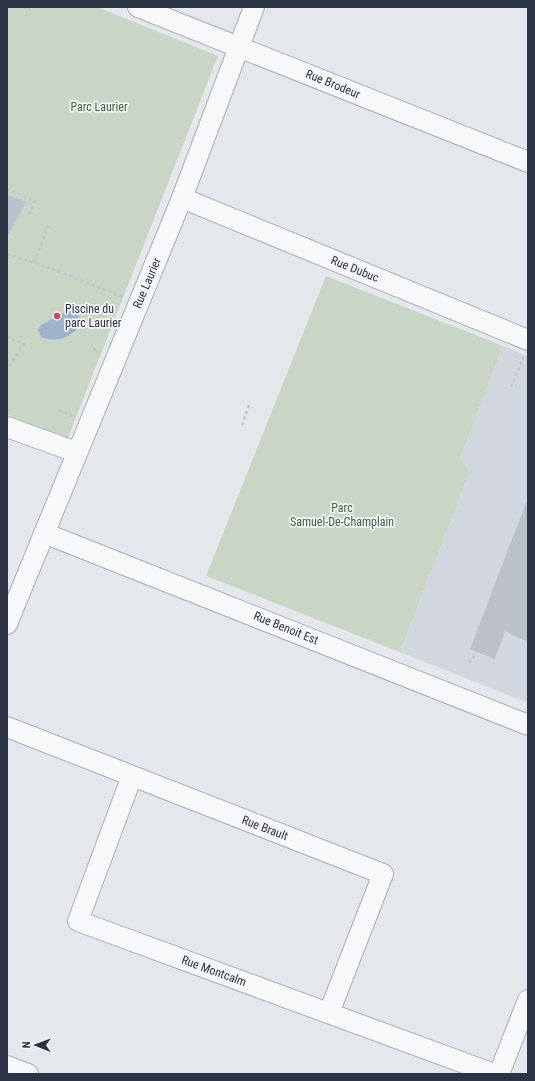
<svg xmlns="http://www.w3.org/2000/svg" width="535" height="1081" viewBox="0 0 535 1081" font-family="'Roboto Condensed',sans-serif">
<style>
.built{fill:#d2d6de}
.green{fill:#c9d6c5}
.water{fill:#9fb4cc}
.building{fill:#bbc0ca}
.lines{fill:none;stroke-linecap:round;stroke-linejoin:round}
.street-casing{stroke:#a9aeb7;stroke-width:22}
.path{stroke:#c2c5cb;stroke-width:2.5;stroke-dasharray:3 3;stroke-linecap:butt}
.street{stroke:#f7f8fa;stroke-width:20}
.poi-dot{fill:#d1495b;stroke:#f4f6f9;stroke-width:1.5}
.labels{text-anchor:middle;stroke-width:3.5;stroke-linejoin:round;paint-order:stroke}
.street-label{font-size:12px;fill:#2b3445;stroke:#f4f6f9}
.park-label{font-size:12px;fill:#3f6138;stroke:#f4f6f9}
.poi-label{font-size:12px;fill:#2b3445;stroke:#f4f6f9;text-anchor:start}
</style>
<rect width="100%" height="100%" fill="#e4e7ec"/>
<!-- built -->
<path class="built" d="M503,346L528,356V703L400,652L470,471L460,458Z"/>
<!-- green -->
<g class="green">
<path d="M7,7H97L218,56L67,440L7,415Z"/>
<path d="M326,276L503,346L460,458L470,471L400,652L206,576Z"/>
</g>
<!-- water -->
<path class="water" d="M67,311C98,315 68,349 41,337L38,330L41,325Z"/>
<!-- building -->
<g class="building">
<path d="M7,195L26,202L7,237Z"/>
<path d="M528,498V642L505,631L495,659L470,649Z"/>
</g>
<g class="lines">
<defs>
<g id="street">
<path d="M138,7L528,162"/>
<path d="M182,198L528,340"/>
<path d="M7,427L76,452"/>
<path d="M44,533L528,725"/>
<path d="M7,624L182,198L254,7"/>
<path d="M7,727L383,874L329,1013"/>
<path d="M132,776L78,921L494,1074"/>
<path d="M7,1066L28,1074"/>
<path d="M499,1074L528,1000"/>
</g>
</defs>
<!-- street casing -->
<use href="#street" class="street-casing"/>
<!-- path -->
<g class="path">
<path d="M23,7L30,10"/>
<path d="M7,189L35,201L28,216"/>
<path d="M7,254L34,262L123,297"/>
<path d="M34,262L49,224"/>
<path d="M7,337L24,344L7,368"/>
<path d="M93,348L99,352"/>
<path d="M511,387L524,356"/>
<path d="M59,410L73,416"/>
<path d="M242,425L250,402"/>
<path d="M469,663L477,652"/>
</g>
<!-- street -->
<use href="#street" class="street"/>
</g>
<!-- markers -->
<circle class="poi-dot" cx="57" cy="316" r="4"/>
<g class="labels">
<!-- street labels -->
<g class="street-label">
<text transform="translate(333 84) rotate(22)" y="4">Rue Brodeur</text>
<text transform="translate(355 269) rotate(22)" y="4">Rue Dubuc</text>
<text transform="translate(147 283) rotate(-67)" y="4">Rue Laurier</text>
<text transform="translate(286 628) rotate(22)" y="4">Rue Benoit Est</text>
<text transform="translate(265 828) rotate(21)" y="4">Rue Brault</text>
<text transform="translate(214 971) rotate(20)" y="4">Rue Montcalm</text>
</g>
<!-- park labels -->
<g class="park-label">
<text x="99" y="111">Parc Laurier</text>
<text x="342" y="512">Parc<tspan x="342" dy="14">Samuel-De-Champlain</tspan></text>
</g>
<!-- poi labels -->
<g class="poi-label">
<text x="65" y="313">Piscine du<tspan x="65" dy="14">parc Laurier</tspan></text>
</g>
</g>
<!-- border -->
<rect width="535" height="1081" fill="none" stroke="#2b3445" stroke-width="16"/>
<!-- north arrow -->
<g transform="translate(36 1045) rotate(271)" stroke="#f4f6f9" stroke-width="3" paint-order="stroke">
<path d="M0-3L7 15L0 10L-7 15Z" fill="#2b3445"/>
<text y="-6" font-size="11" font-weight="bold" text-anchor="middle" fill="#2b3445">N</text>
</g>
</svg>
